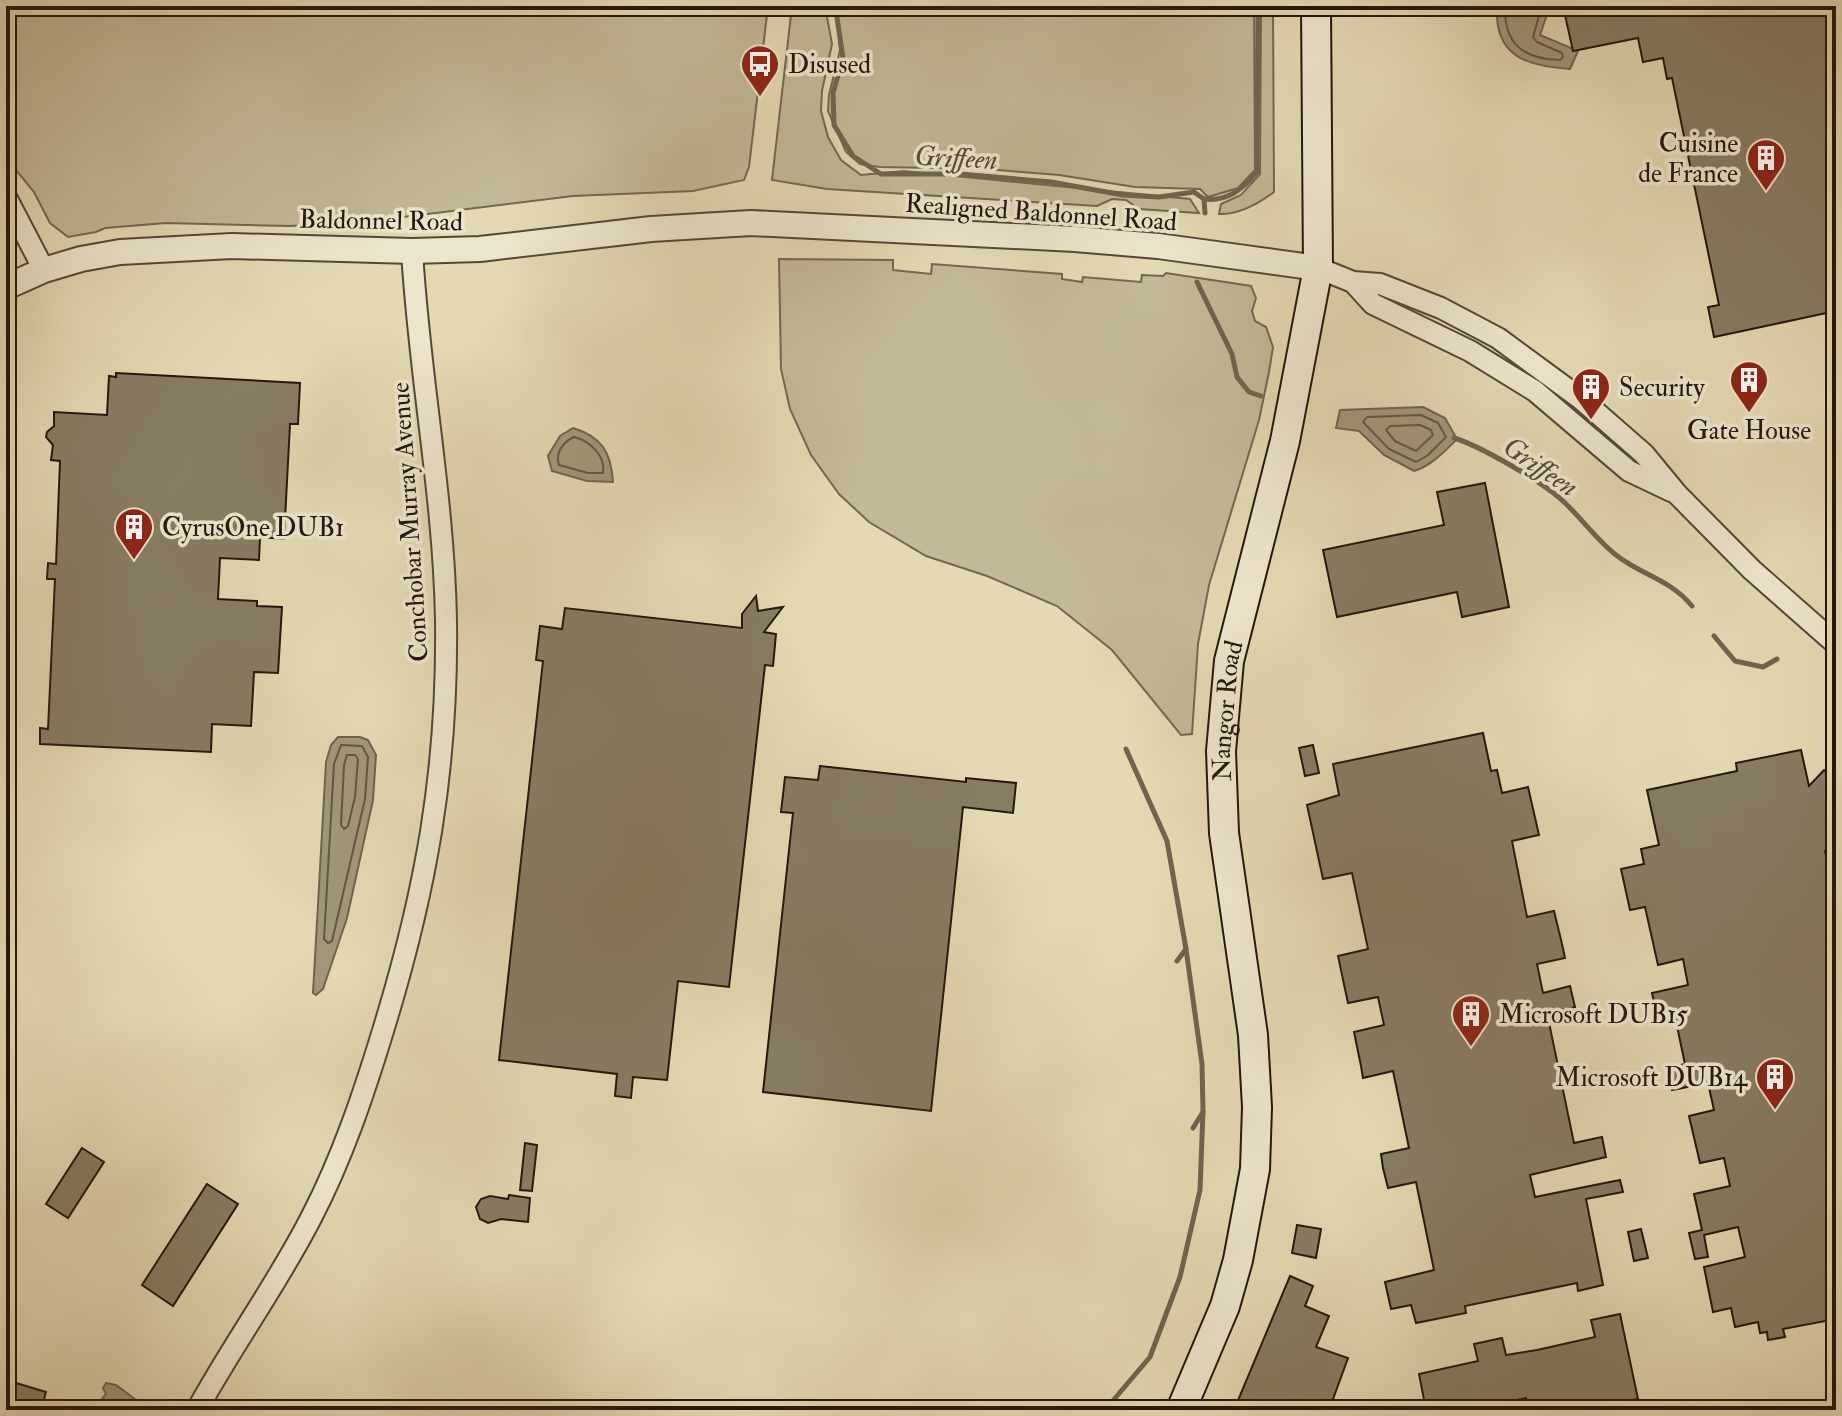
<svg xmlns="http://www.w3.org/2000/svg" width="1842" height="1416" viewBox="0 0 1842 1416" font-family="'IM FELL Double Pica',serif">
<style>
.green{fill:#c3b897;stroke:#736853;stroke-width:2}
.water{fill:#a2977b;stroke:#6f6450;stroke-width:2}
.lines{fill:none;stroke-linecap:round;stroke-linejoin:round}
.shore{stroke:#625745;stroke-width:2}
.stream{stroke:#6f6450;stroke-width:5}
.building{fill:#877c64;stroke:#23170f;stroke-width:2}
.minor-casing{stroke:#534838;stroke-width:24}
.tertiary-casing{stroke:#534838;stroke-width:28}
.secondary-casing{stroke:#23170f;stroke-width:32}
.minor{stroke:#ede6ce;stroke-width:20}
.tertiary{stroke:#ede6ce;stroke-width:24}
.secondary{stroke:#ede6ce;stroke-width:28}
.labels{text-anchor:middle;stroke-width:7;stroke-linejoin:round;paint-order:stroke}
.poi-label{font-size:26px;fill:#23170f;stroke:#ede6ce;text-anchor:start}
.street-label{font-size:26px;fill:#23170f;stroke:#ede6ce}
.water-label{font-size:28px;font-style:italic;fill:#564a3a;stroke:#ede6ce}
</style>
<rect width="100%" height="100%" fill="#e4d9b3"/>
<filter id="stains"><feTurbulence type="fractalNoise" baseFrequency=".0025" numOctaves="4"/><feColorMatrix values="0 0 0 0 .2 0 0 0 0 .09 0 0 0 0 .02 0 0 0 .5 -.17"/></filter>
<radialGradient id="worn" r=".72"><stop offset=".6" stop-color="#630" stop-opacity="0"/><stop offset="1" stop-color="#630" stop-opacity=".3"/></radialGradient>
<!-- green -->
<g class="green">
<path d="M22,6H768L749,167L744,180L693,191L573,196L363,222L290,226L166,223L105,228L96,232L68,237L50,223L34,192L6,158V20Z"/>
<path d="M792,6H825L832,44L822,91L821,111L828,137L841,160L861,175L904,171L1190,199L1199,213L1139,209L1126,200L1112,199L1097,206L827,189L772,180Z"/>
<path d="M836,6H1254L1255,170L1238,188L1208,197L1200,189L1135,187L1059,175L986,169L880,167L860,164L846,152L828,111L829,95L840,50Z"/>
<path d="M1261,6H1273L1274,192C1259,203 1239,215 1219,214L1221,204L1241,195L1260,174Z"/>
<path d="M779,259L893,260V270L931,274L932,264L1062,274V279L1082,282L1083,277L1141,282L1142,275L1163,276L1166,273L1251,286L1256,298L1252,311L1255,321L1266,327L1273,347L1269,372L1259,420L1209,585L1198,644L1192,734L1181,735L1112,650L1057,606L987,576L926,556L869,522L839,494L811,455L790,409L781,369Z"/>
</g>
<!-- water -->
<g class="water">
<path d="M1497,6H1550L1540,35L1578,51L1570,69C1527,66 1494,57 1497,6Z"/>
<path d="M1423,407L1445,418L1457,439C1445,451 1431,466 1414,471L1384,455L1359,431L1336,428L1340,410Z"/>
<path d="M573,428C602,437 611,452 613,482L587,481L552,471L548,456L560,436Z"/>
<path d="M338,737H360L368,740L376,755L373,800L347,918L323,989L316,995L313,993L326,762L331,745Z"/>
<path d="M106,1383L116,1385L136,1400L133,1410H99L101,1400L106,1394L103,1388Z"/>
</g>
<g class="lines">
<!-- shore -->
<g class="shore">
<path d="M1505,6C1504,44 1523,59 1560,60L1563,57L1562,53L1537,42L1533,37L1542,6"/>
<path d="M1421,415L1438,423L1446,437L1428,455L1416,462L1389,449L1363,422L1367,417Z"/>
<path d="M1420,425L1431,430L1433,435L1416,451L1395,441L1386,430L1390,426Z"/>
<path d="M574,437C590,441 606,456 603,473H588L559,465C555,453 563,442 574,437Z"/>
<path d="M341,745L362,746L368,757L365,799L332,941L328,943L324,939L334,764Z"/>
<path d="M347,755H355L358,759L355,797L348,826L344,829L341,825L344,765Z"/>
</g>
<!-- stream -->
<g class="stream">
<path d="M831,6L836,11L843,58L833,93L834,125L853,156L881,174H960L1051,182L1123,195L1159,197L1194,192L1204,199L1205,213"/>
<path d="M6,10L11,6"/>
<path d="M1204,199C1227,202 1243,189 1257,172L1258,6"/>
<path d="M1197,282L1232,354L1237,377L1249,392L1261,396"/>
<path d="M1454,438C1480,446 1545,483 1565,503C1583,520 1597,540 1616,555C1641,575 1670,579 1692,606"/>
<path d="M1714,636L1735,661L1763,667L1777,659"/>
<path d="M1177,961L1186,949"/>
<path d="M1193,1128L1203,1112"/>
<path d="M1105,1410L1150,1357L1180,1277L1200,1190L1203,1111L1202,1064L1186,949L1167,841L1126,749"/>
</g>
</g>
<!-- building -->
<g class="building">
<path d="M1563,6H1836V311L1714,337L1708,307L1719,305L1672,78L1667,79L1663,58L1643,62L1638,38L1573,51Z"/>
<path d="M116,373L300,383L298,424H290L284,539L260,537L259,560L220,558L218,599L257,601V606L282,607L278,673L254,672L251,726L212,724L211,752L40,744V728L48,729L55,579H47L48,563L56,564L60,461L51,460L53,445L46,437L47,432L54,426V412L107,415L109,376L116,377Z"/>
<path d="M1485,483L1509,607L1462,617L1457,592L1337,617L1323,550L1444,525L1437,492Z"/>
<path d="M756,596L758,611L783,607L764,632L776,634L773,666L765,665L729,987L678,981L667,1080L633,1077L631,1098L615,1096L617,1074L499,1060L543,661L536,660L540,626L562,629L565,608L742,628V614Z"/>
<path d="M1483,733L1491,771L1497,770L1502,793L1528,787L1539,835L1512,841L1527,917L1554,911L1562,944L1565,958L1537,964L1543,993L1570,986L1575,1007L1547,1013L1574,1143L1602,1137L1606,1157L1530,1175L1535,1197L1620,1180L1623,1192L1586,1199L1603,1285L1578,1291L1577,1283L1465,1306L1466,1313L1416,1323L1411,1305L1391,1309L1385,1282L1434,1270L1416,1182L1388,1188L1383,1168L1381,1154L1409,1148L1393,1071L1363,1078L1361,1066L1354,1032L1384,1025L1378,997L1348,1003L1338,956L1368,949L1352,873L1323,879L1307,805L1339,795L1333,764Z"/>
<path d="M1313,745L1319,773L1305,776L1299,748Z"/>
<path d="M1801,750L1809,786L1824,770L1836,780V849L1825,851L1836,902V1319L1783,1329L1785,1337L1768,1340L1767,1332L1760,1333L1758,1322L1735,1327L1731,1308L1713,1312L1704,1267L1745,1257L1738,1227L1704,1235L1708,1257L1695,1259L1689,1233L1702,1230L1694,1194L1730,1186L1724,1158L1700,1163L1689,1116L1714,1110L1708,1083L1672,1090L1668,1068L1685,1064L1674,1012L1657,1016L1652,993L1688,985L1683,959L1658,965L1645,907L1630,910L1621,869L1644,864L1641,849L1659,845L1647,790L1737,771L1736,763Z"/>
<path d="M820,766L966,782V778L1016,783L1013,813L963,807L931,1111L763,1092L793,813L781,812L785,777L818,780Z"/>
<path d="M525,1143L537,1145L532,1191L520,1190Z"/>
<path d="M82,1148L104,1162L68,1218L46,1204Z"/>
<path d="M207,1184L238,1204L173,1306L142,1285Z"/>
<path d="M509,1195L530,1198L528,1222L501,1219L488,1223L480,1219L476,1207L481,1199L490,1196L508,1199Z"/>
<path d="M1297,1225L1321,1229L1316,1258L1292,1253Z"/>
<path d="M1641,1229L1648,1258L1634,1261L1628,1232Z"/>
<path d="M1290,1276L1313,1286L1305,1306L1329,1316L1316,1347L1348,1358L1329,1410H1306L1292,1405L1290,1410H1234Z"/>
<path d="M1620,1314L1638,1399L1583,1410H1528L1526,1398L1470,1410H1426L1419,1374L1478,1361L1474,1344L1502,1338L1506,1355L1537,1350L1595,1337L1591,1320Z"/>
<path d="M6,1380L46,1392L41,1410H6Z"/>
</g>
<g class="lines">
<defs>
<g id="minor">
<path d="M6,197L44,270"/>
<path d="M1318,268L1353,282L1380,284L1441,308L1498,338L1547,374L1581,399L1644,454L1677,494L1752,570L1836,644"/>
<path d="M1353,282L1373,304L1470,351L1535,391L1629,471L1671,491"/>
<path d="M197,1410C233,1344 278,1283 312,1216C342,1158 363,1096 382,1034C426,892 448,770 446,621C444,497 419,375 412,251"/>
</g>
<path id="tertiary" d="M6,287L44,270L81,259L120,252L232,246L412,251L480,249L651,229L751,223L1075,239L1158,246L1318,268"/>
<g id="secondary">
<path id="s1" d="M1181,1410L1225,1306L1238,1260L1255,1169L1257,1107L1253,1035L1224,833L1221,751L1229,661L1285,441L1318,268L1316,6"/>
</g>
</defs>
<!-- minor casing -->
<use href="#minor" class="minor-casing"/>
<!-- tertiary casing -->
<use href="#tertiary" class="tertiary-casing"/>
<!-- secondary casing -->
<use href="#secondary" class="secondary-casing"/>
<!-- minor -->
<use href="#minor" class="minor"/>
<!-- tertiary -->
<use href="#tertiary" class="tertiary"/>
<!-- secondary -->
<use href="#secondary" class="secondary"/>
</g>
<!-- icons -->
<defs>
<symbol id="bus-pin" viewBox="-11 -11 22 30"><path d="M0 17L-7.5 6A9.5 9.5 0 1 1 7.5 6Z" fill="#8f2418" stroke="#ede6ce"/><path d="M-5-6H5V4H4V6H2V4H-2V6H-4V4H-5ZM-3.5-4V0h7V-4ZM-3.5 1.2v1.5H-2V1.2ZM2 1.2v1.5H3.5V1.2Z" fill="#fff"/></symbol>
<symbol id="building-pin" viewBox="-11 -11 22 30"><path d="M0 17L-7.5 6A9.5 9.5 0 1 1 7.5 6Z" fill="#8f2418" stroke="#ede6ce"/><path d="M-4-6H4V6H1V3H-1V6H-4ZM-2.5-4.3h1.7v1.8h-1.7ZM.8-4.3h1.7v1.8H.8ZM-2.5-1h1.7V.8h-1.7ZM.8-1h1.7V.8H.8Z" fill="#fff"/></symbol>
</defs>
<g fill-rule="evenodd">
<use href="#bus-pin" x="738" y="42" width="44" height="60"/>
<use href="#building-pin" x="1744" y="136" width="44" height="60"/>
<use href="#building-pin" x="1727" y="358" width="44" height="60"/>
<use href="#building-pin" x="1569" y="365" width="44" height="60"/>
<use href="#building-pin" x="112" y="505" width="44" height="60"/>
<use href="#building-pin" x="1449" y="992" width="44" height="60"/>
<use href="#building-pin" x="1753" y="1055" width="44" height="60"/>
</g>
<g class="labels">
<!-- poi labels -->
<g class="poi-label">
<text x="788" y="73">Disused</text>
<text x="1738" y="152" text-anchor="end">Cuisine<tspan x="1738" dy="30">de France</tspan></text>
<text x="1619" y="396">Security</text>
<text x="1749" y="439" text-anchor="middle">Gate House</text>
<text x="162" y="536">CyrusOne DUB1</text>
<text x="1499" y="1023">Microsoft DUB15</text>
<text x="1747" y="1086" text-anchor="end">Microsoft DUB14</text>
</g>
<!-- street labels -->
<g class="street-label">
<text transform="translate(1041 212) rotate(4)" y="9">Realigned Baldonnel Road</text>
<text transform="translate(381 220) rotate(1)" y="9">Baldonnel Road</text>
<text transform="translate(409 522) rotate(-94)" y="9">Conchobar Murray Avenue</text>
<text dy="9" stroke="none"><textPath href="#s1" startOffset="714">Nangor Road</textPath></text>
</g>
<!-- water labels -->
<g class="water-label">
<text transform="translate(956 157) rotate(3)" y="10">Griffeen</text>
<text transform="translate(1541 466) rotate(34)" y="10">Griffeen</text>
</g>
</g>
<!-- margin -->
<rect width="1842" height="1416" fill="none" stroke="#e4d9b3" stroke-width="32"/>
<rect x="8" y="8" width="1826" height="1400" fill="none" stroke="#23170f" stroke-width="4"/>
<rect x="16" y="16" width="1810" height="1384" fill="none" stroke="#23170f" stroke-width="2"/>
<rect width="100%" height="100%" filter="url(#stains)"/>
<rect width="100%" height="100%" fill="url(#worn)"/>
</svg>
